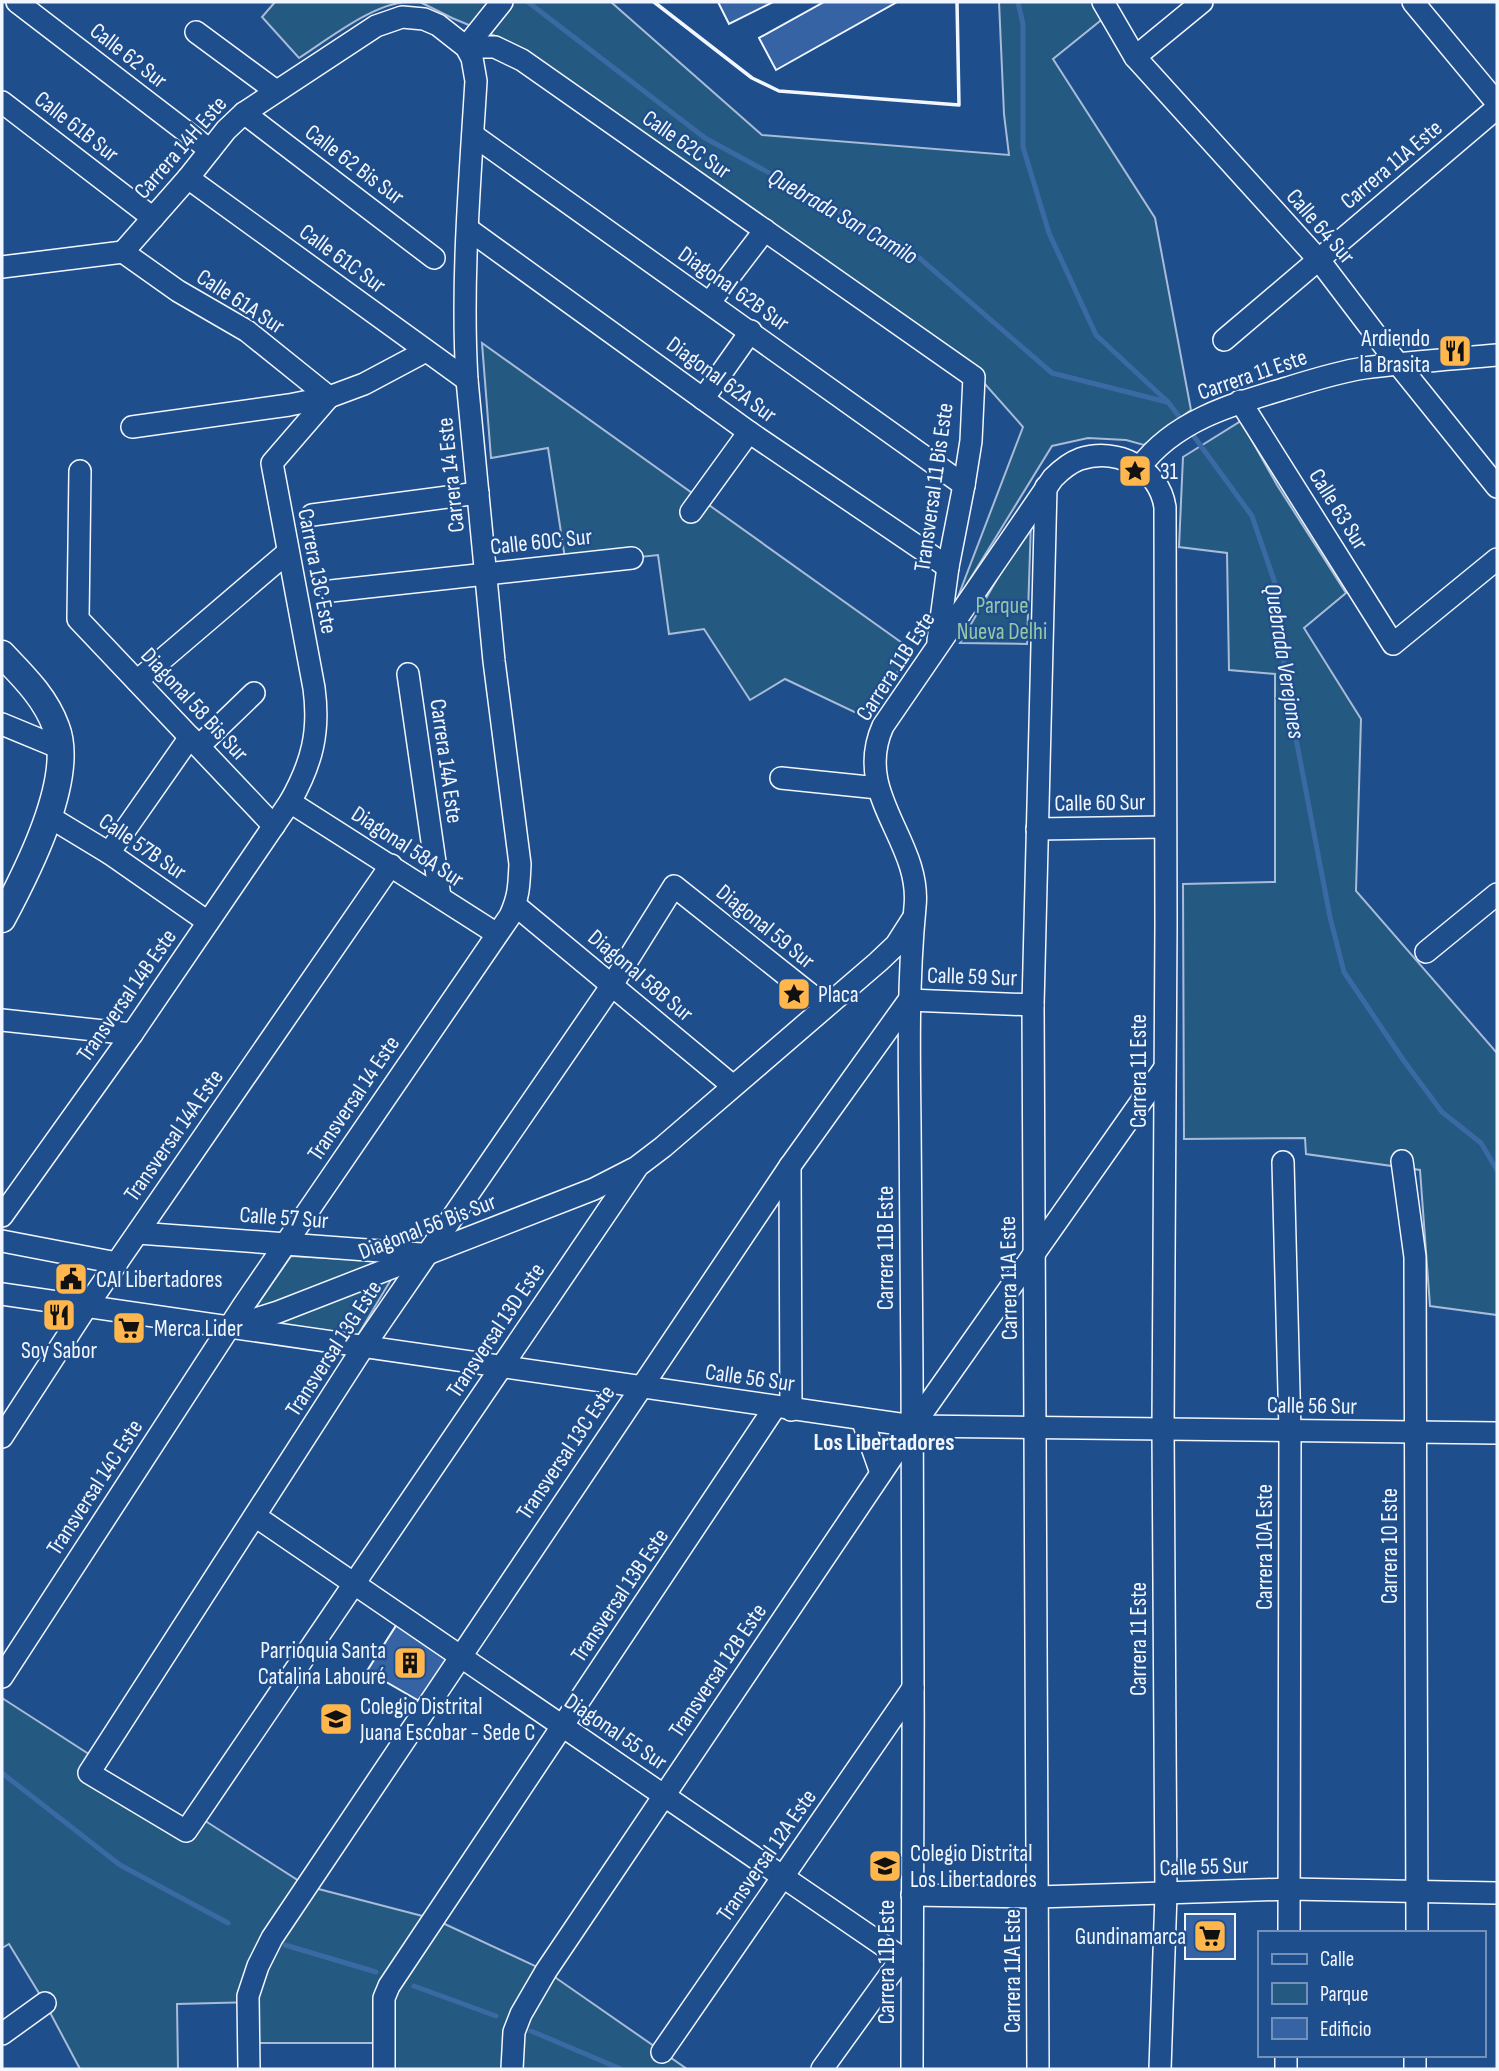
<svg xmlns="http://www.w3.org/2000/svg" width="1499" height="2071" viewBox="0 0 1499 2071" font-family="'Sofia Sans Condensed',sans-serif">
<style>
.green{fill:#245a82;stroke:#a8bbd7;stroke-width:2}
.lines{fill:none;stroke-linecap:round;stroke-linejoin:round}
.stream{stroke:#3b69a3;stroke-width:5}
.building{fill:#3563a3;stroke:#f2f6ff;stroke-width:2}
.minor-casing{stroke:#f2f6ff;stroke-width:24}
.major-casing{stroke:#f2f6ff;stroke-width:29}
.minor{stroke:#1f4e8c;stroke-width:21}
.major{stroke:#1f4e8c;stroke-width:26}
.wall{stroke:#f2f6ff;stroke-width:3.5}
.labels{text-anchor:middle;stroke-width:5;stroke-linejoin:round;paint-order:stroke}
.street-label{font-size:23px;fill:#f2f6ff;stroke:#1f4e8c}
.poi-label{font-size:23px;fill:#f2f6ff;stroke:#1f4e8c;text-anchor:start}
.park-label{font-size:23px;fill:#97c8a6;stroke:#1f4e8c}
.water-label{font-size:24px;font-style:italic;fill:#f2f6ff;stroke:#1f4e8c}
.neighbourhood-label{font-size:24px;font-weight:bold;fill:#f2f6ff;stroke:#1f4e8c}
</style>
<rect width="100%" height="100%" fill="#1f4e8c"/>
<!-- green -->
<g class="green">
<path d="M275,2H407C374,3 327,40 299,58L262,17Z"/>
<path d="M420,2H611L762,135L1009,155L1004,114L999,2H1095L1105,17L1053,59L1155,218L1191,410L1144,445L1126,440L1088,438L1052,446L956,602L1023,427L969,366L763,223L500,38L452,18Z"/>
<path d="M482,343L912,650L867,718L785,679L750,700L704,629L669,634L658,555L566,565L548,448L491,458Z"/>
<path d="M1241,421L1277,485L1346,593L1304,628L1361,719L1356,891L1497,1053V1315L1430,1306L1420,1170L1306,1154L1305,1138L1184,1139L1183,884L1275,882V674L1229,670L1227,553L1179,547L1183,457Z"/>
<path d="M1031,521L1027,644L960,643Z"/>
<path d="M291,1256L382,1261L250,1315Z"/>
<path d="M392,1278L358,1335L273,1325Z"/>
<path d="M2,1698L98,1760L89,1773L185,1831L196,1815L307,1886L434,1919L546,1971L687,2069H384V2043H258L255,2002L177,2004L178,2069H80L45,2003L9,1944L2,1948Z"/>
</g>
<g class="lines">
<!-- stream -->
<g class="stream">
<path d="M528,2L705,138L909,249L1052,373L1167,402"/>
<path d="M1018,2L1023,24V147L1049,233L1096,335L1168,402L1184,423"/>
<path d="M1190,431L1252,516L1276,586L1286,686L1330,917L1344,972L1404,1061L1442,1112L1481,1143L1497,1170"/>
<path d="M2,1773L120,1865L228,1923"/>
<path d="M285,1945L376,1972"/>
<path d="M414,1986L496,2016"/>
<path d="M531,2031L621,2069"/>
</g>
</g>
<!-- building -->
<g class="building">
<path d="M718,2H773L729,24Z"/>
<path d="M824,2H897L776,70L759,38Z"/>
<path d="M60,1269L84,1272L81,1289L57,1286Z"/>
<path d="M399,1621L453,1655L421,1702L367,1671Z"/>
<rect x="1185" y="1914" width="50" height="45"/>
</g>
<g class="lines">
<defs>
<g id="minor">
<path d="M17,2L210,150"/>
<path d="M1103,2L1135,57L1319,260L1398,364L1497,487"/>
<path d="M1413,2L1497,103"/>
<path d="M196,32L276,91"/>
<path d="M466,47H495L522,60L974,377L971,441L964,485L948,567L938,641"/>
<path d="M466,47L502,2"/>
<path d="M1135,57L1202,2"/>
<path d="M2,102L153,218"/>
<path d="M244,113L434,258"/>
<path d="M473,135L964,485"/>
<path d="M188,178L467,380"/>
<path d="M468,229L749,432L948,567"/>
<path d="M2,267L123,252"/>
<path d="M710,302L765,230"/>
<path d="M1224,340L1497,108"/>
<path d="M703,399L751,331"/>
<path d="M1240,401L1393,644L1497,559"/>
<path d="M132,427L289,405L329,397L364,384L426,351"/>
<path d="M1140,467C1175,420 1233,404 1287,388C1313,380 1338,372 1364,368C1408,362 1453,359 1497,355"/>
<path d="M80,471L78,619L274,826"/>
<path d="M691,512L749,432"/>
<path d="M312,515L478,493"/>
<path d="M331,591L632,558"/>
<path d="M408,674L440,897"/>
<path d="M137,681L288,552"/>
<path d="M2,724L60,748"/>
<path d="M199,746L254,693"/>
<path d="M781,778L878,788"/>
<path d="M290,802L497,934"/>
<path d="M48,816L109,853L208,922"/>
<path d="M1037,829L1164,827"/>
<path d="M109,853L190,737"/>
<path d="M515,905L733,1086"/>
<path d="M1426,952L1497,894"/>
<path d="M825,1006L674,886L612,985L364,1346L89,1773L186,1831L638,1166L663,1147L878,962L896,945L912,920"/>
<path d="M2,1020L132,1034"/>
<path d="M1402,1161L1415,1257L1417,1933"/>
<path d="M1283,1162L1290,1431L1289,1933"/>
<path d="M790,1166L791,1410"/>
<path d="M2,1216L132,1034L290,802C312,763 320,732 314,688L272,463L329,397L247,331L178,291L123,252"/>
<path d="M138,1233L421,1254"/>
<path d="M2,1241L117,1263"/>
<path d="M2,1294L913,1426L1497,1433"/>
<path d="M240,1324L278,1312L594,1189L633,1169"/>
<path d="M862,1419L881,1473"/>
<path d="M2,1437L87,1306L391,865"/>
<path d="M255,1516L912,1965"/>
<path d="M2,1677L243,1306L510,916C519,896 519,886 520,864L494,661L467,380C461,281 470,180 476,81L472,58L466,47L438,25L424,19L402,17L376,26L244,113L226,130L188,178L123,252"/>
<path d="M912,1895L1038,1897L1290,1889L1497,1893"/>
<path d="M2,2034L45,2003"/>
<path d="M662,2052L913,1688"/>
<path d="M249,2069L248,1996L258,1966L272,1938L790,1166L909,1000L1033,1005"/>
<path d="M384,2069V1998L389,1986L775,1407"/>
<path d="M512,2069L514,2032L521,2014L546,1971L913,1426L1164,1069"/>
<path d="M822,2069L902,1958"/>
<path d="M912,2069C913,1836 914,1602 912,1369C911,1287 911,1206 910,1124C909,1052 908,979 915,907C922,841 852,795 883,726L1053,478C1061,470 1069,463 1080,459C1117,447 1159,468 1165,507L1166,925L1163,1429L1166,1894L1160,2069"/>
<path d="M1038,2069L1033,1005L1046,487"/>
<path d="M1286,2069V2055"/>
<path d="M1415,2069V2055"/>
</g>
<path id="major" d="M2,654C23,676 45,697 56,727C76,778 26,874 2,919"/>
</defs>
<!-- minor casing -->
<use href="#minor" class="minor-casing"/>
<!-- major casing -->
<use href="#major" class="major-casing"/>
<!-- minor -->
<use href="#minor" class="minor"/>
<!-- major -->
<use href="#major" class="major"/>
<!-- wall -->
<path class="wall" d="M654,2L752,78L779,91L959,105L957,2"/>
</g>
<!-- icons -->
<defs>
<symbol id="restaurant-square" viewBox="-11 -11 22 22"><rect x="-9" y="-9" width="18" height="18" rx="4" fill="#ffb74d" stroke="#1f4e8c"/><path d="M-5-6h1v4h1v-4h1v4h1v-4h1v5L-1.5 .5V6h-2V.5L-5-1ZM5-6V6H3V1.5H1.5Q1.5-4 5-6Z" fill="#111"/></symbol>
<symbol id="sight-square" viewBox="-11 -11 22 22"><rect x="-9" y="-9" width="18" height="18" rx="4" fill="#ffb74d" stroke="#1f4e8c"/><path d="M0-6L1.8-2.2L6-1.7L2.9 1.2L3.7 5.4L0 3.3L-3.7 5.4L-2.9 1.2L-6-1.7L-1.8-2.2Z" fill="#111"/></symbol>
<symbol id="civic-square" viewBox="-11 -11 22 22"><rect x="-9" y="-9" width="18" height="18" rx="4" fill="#ffb74d" stroke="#1f4e8c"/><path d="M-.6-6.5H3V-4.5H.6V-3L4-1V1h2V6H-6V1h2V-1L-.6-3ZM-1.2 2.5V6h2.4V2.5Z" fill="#111"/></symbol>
<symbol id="supermarket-square" viewBox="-11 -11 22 22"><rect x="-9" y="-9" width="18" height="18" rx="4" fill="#ffb74d" stroke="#1f4e8c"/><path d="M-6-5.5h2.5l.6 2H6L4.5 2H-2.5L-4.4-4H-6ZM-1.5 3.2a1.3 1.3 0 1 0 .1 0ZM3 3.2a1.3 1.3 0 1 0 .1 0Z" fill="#111"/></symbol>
<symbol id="building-square" viewBox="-11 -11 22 22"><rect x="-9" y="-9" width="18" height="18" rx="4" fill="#ffb74d" stroke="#1f4e8c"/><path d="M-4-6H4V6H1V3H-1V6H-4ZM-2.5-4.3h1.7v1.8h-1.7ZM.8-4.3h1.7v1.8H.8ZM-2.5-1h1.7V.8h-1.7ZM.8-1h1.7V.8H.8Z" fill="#111"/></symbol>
<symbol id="school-square" viewBox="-11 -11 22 22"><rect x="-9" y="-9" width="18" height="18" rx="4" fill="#ffb74d" stroke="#1f4e8c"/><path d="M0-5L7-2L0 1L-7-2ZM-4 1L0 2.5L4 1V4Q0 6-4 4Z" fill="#111"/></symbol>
</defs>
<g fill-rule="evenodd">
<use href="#restaurant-square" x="1436" y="332" width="38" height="38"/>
<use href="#sight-square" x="1116" y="452" width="38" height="38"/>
<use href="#sight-square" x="775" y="975" width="38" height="38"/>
<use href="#civic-square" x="52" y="1260" width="38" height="38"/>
<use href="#restaurant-square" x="40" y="1296" width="38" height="38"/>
<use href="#supermarket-square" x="110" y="1309" width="38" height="38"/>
<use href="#building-square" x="391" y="1644" width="38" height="38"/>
<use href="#school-square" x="317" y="1700" width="38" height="38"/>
<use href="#school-square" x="866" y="1847" width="38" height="38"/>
<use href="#supermarket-square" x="1191" y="1917" width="38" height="38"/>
</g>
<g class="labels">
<!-- street labels -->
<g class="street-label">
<text transform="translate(129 55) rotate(38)" y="8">Calle 62 Sur</text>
<text transform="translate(77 126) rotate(38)" y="8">Calle 61B Sur</text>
<text transform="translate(687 144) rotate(35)" y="8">Calle 62C Sur</text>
<text transform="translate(180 147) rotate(-49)" y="8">Carrera 14H Este</text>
<text transform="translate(355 164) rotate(37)" y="8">Calle 62 Bis Sur</text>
<text transform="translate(1391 164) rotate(-40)" y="8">Carrera 11A Este</text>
<text transform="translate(1321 226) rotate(49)" y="8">Calle 64 Sur</text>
<text transform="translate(343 258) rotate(36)" y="8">Calle 61C Sur</text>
<text transform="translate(734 288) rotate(35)" y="8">Diagonal 62B Sur</text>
<text transform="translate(241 301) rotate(33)" y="8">Calle 61A Sur</text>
<text transform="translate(1252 374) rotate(-19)" y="8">Carrera 11 Este</text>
<text transform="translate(722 379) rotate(36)" y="8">Diagonal 62A Sur</text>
<text transform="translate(450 475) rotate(-96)" y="8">Carrera 14 Este</text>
<text transform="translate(933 487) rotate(-82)" y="8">Transversal 11 Bis Este</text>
<text transform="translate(1339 509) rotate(58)" y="8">Calle 63 Sur</text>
<text transform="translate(541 541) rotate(-6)" y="8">Calle 60C Sur</text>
<text transform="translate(318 571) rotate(79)" y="8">Carrera 13C Este</text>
<text transform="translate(895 666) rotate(-57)" y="8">Carrera 11B Este</text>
<text transform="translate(195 704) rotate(47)" y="8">Diagonal 58 Bis Sur</text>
<text transform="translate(447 761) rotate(82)" y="8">Carrera 14A Este</text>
<text transform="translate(1100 802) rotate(-1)" y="8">Calle 60 Sur</text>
<text transform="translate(143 846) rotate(34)" y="8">Calle 57B Sur</text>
<text transform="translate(408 846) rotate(33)" y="8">Diagonal 58A Sur</text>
<text transform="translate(766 926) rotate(39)" y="8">Diagonal 59 Sur</text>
<text transform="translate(641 975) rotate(40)" y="8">Diagonal 58B Sur</text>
<text transform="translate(972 976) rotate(2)" y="8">Calle 59 Sur</text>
<text transform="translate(126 995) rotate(-55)" y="8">Transversal 14B Este</text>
<text transform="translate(1138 1071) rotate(-90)" y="8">Carrera 11 Este</text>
<text transform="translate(353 1098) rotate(-56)" y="8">Transversal 14 Este</text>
<text transform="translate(173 1135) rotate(-55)" y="8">Transversal 14A Este</text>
<text transform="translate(284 1217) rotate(4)" y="8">Calle 57 Sur</text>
<text transform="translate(427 1226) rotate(-21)" y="8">Diagonal 56 Bis Sur</text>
<text transform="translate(885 1248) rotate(-90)" y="8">Carrera 11B Este</text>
<text transform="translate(1008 1278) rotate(-91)" y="8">Carrera 11A Este</text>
<text transform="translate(495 1330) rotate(-56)" y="8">Transversal 13D Este</text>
<text transform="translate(333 1348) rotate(-57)" y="8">Transversal 13G Este</text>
<text transform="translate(750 1377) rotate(8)" y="8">Calle 56 Sur</text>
<text transform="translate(1312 1405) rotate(1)" y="8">Calle 56 Sur</text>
<text transform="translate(565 1452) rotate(-56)" y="8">Transversal 13C Este</text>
<text transform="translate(94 1487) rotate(-57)" y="8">Transversal 14C Este</text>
<text transform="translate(1389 1546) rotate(-90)" y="8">Carrera 10 Este</text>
<text transform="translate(1264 1547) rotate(-90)" y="8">Carrera 10A Este</text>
<text transform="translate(619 1595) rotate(-56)" y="8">Transversal 13B Este</text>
<text transform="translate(1138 1639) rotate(-90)" y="8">Carrera 11 Este</text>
<text transform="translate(717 1670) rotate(-56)" y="8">Transversal 12B Este</text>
<text transform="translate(616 1731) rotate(34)" y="8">Diagonal 55 Sur</text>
<text transform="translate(766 1855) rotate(-55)" y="8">Transversal 12A Este</text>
<text transform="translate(1204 1866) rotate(-2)" y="8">Calle 55 Sur</text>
<text transform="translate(886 1962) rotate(-90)" y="8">Carrera 11B Este</text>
<text transform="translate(1012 1971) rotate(-90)" y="8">Carrera 11A Este</text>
</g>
<!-- poi labels -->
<g class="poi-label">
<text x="1430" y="346" text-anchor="end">Ardiendo<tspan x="1430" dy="26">la Brasita</tspan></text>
<text x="1160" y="479">31</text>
<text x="818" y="1002">Placa</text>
<text x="96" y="1287">CAI Libertadores</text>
<text x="154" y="1336">Merca Lider</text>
<text x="59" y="1358" text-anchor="middle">Soy Sabor</text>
<text x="386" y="1658" text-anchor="end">Parrioquia Santa<tspan x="386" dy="26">Catalina Labouré</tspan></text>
<text x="360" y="1714">Colegio Distrital<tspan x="360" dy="26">Juana Escobar - Sede C</tspan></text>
<text x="910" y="1861">Colegio Distrital<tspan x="910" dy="26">Los Libertadores</tspan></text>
<text x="1186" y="1944" text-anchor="end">Gundinamarca</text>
</g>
<!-- park labels -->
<g class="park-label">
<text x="1002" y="613">Parque<tspan x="1002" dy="26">Nueva Delhi</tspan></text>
</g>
<!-- water labels -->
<g class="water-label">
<text transform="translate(843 216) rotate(30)" y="8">Quebrada San Camilo</text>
<text transform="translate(1285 661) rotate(81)" y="8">Quebrada Verejones</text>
</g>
<!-- neighbourhood labels -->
<g class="neighbourhood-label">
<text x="884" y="1450">Los Libertadores</text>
</g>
</g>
<!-- border -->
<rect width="1499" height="2071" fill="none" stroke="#f2f6ff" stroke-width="7"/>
<!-- legend -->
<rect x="1258" y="1931" width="228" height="126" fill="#1f4e8c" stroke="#7391ba" stroke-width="2"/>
<rect x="1272" y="1954" width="35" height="10" fill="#1f4e8c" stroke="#7391ba" stroke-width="2"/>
<text x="1320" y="1966" font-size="21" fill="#f2f6ff">Calle</text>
<rect x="1272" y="1983" width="35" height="21" fill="#245a82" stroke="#7391ba" stroke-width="2"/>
<text x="1320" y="2001" font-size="21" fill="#f2f6ff">Parque</text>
<rect x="1272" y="2018" width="35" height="21" fill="#3563a3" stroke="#7391ba" stroke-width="2"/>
<text x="1320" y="2036" font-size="21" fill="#f2f6ff">Edificio</text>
</svg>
